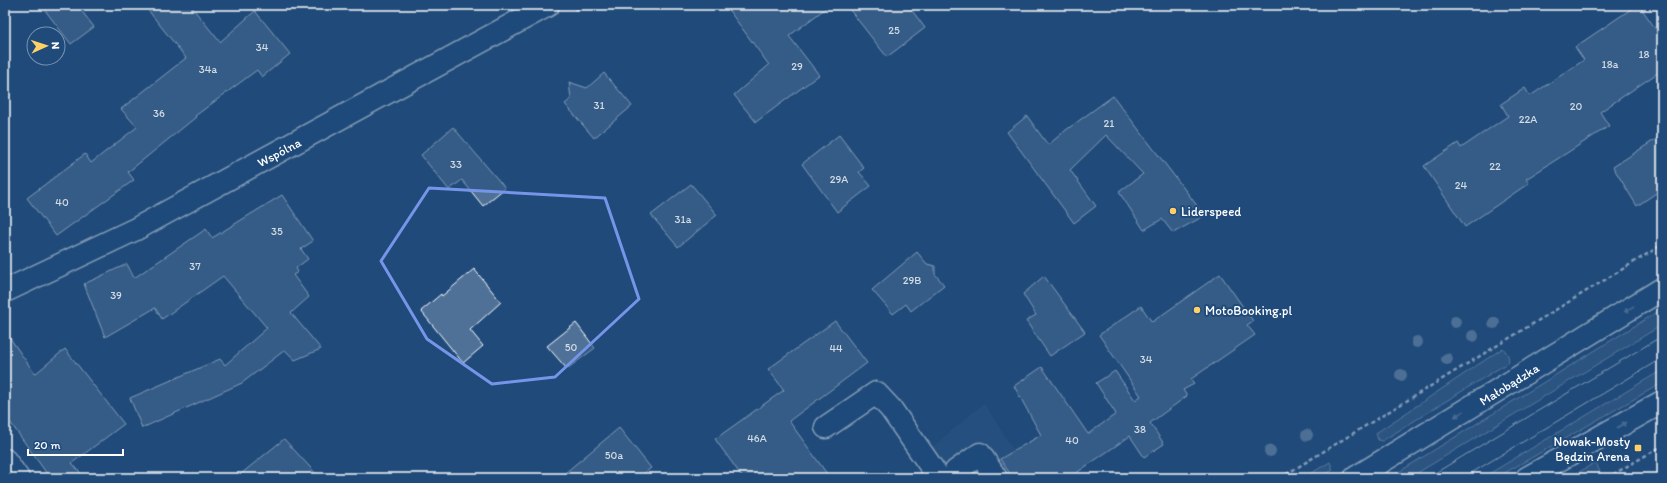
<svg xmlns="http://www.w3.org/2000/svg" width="1667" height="483" viewBox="0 0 1667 483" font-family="Itim,sans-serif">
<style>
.built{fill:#2e5683}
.green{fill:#3c618b;stroke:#9eb0c5}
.building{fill:#507197;stroke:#fff}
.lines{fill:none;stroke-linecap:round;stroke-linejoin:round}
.minor-casing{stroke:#fff;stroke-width:25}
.path{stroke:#fff;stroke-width:2.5;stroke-dasharray:4 3;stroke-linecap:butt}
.minor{stroke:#1f4a7a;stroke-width:22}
.tram{stroke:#fff;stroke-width:1}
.tree{fill:#859cb6}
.oneway{fill:#7992af}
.marked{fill:none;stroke:#7795e8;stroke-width:3;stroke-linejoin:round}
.poi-dot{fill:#ffd166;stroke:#1f4a7a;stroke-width:1.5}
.labels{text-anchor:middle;stroke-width:4;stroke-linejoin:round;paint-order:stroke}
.number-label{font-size:11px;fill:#d3dce5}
.street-label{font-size:13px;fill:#fff;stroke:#1f4a7a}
.poi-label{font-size:13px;fill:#fff;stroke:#1f4a7a;text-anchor:start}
</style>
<rect width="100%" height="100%" fill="#1f4a7a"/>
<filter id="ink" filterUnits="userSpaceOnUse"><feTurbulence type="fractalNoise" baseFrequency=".025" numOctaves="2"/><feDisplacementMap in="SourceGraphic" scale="8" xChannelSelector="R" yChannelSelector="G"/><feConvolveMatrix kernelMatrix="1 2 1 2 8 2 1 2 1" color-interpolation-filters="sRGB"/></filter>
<g filter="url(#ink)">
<!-- built -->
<path class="built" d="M984,403L1031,478H948L929,450Z"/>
<!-- green -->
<g class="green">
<path d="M1662,309V325L1409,478H1389Z"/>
<path d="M1503,348L1508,355L1509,362L1382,441L1378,440L1376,433Z"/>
<path d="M1662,370V383L1496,478H1482Z"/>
<path d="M1330,462L1333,470L1319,478H1303Z"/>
<path d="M1596,462L1601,475L1596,478H1569Z"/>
</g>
<!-- building -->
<g class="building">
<path d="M41,5H77L94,27L71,44Z"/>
<path d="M144,5H190L220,42L255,11L290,54L262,77L257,70L195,116L196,117L128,172L134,180L56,236L27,198L85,154L91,163L137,127L121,109L186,58Z"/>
<path d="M725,5H830L789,36L819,75L756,122L734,95L769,65Z"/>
<path d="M846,5H908L925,28L887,57Z"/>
<path d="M1637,5H1639L1662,38V70L1600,112L1609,126L1526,179L1529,183L1465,227L1424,166L1458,143L1461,148L1508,116L1501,104L1525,88L1530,96L1584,60L1575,47Z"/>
<path d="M604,73L632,106L594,138L565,104L571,99L569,82L587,88Z"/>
<path d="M1113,96L1195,203L1204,216L1173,233L1162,219L1144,230L1119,192L1143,174L1106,135L1070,170L1096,206L1074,223L1007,132L1027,116L1048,145L1066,130Z"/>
<path d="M453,127L505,188L483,206L462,180L449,190L421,155Z"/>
<path d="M839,135L864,168L859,172L871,186L837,212L802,164Z"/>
<path d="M1662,135V189L1637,206L1613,167Z"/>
<path d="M691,184L717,215L678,247L651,215Z"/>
<path d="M282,195L313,241L301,249L308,259L296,268L298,272L293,275L309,297L291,313L321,349L295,360L285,350L242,383L142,428L130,398L220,359L225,365L267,328L223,276L162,319L155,308L105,337L84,284L127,264L134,278L206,229L212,238Z"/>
<path d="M917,252L927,264L935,266V274L944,285L911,311L906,304L893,314L872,290Z"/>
<path d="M474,269L501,302L470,330L483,346L463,363L421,311L441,294L442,296Z"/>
<path d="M1220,274L1253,321L1247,325L1255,335L1191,379L1194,384L1183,390L1187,396L1150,423L1164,444L1144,457L1130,436L1069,478H1013L1000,459L1041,435L1014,386L1042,367L1088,434L1116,414L1096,383L1115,371L1135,400L1141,396L1099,335L1141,306L1152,322Z"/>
<path d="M1044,276L1085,332L1050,356L1026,321L1036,315L1023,294Z"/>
<path d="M835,321L867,363L789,421L830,478H743L715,439L784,390L768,369Z"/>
<path d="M576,323L595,348L567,369L547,346Z"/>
<path d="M5,331L35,374L65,349L124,424L72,463L85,478H50L5,415Z"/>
<path d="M619,428L651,468L638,478H559Z"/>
<path d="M284,439L320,478H236Z"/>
</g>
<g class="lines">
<defs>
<g id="minor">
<path d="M5,291L136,229L548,5"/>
<path d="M826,427L876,393L891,409L939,478"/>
<path d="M5,460L18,478"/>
<path d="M961,478L956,471L980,454L996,478"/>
<path d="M1355,478L1662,289"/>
<path d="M1527,478L1662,402"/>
</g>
</defs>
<!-- minor casing -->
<use href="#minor" class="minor-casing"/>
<!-- path -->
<g class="path">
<path d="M575,10L584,5"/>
<path d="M1280,478L1662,245"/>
<path d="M1607,478L1662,446"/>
</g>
<!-- minor -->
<use href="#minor" class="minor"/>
<!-- tram -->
<g class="tram">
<path d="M1427,478L1662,336"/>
<path d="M1463,478L1662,358"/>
</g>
</g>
<!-- trees -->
<g class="tree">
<circle cx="1455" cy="322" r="6"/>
<circle cx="1494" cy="323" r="6"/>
<circle cx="1473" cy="336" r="6"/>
<circle cx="1417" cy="342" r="6"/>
<circle cx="1447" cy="359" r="6"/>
<circle cx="1401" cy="375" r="6"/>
<circle cx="1307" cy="435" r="6"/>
<circle cx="1270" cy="451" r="6"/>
</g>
<!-- one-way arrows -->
<defs><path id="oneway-solid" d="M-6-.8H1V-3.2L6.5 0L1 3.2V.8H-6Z"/></defs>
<g class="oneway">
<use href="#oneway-solid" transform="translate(1629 309) rotate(148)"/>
<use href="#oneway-solid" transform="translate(1459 414) rotate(148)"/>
<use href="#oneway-solid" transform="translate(1622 425) rotate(-29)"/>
</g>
</g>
<!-- marked area -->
<path d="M0 0H1667V483H0ZM429,188L605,198L639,299L555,377L492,384L427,339L381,261Z" fill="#1f4a7a" fill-opacity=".55" fill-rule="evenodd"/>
<path class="marked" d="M429,188L605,198L639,299L555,377L492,384L427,339L381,261Z"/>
<!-- markers -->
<g class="poi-dot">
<circle cx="1173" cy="211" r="4"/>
<circle cx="1197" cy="310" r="4"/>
<rect x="1634" y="444" width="8" height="8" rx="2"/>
</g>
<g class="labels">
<!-- number labels -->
<g class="number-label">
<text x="894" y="34">25</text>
<text x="262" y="51">34</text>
<text x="1644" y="58">18</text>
<text x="1610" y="68">18a</text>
<text x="797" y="70">29</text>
<text x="208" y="73">34a</text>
<text x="599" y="109">31</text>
<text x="1576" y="110">20</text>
<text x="159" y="117">36</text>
<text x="1528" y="123">22A</text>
<text x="1109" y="127">21</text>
<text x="456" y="168">33</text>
<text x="1495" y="170">22</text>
<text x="839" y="183">29A</text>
<text x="1461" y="189">24</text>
<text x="62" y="206">40</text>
<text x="683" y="223">31a</text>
<text x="277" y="235">35</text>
<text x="195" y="270">37</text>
<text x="912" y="284">29B</text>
<text x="116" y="299">39</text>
<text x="571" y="351">50</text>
<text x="836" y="352">44</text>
<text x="1146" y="363">34</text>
<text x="1140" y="433">38</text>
<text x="757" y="442">46A</text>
<text x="1072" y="444">40</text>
<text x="614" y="459">50a</text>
</g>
<!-- street labels -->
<g class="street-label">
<text transform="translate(279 152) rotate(-28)" y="5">Wspólna</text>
<text transform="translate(1509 384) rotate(-32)" y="5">Małobądzka</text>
</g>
<!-- poi labels -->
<g class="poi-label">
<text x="1181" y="216">Liderspeed</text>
<text x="1205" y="315">MotoBooking.pl</text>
<text x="1630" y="446" text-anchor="end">Nowak-Mosty<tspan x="1630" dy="15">Będzin Arena</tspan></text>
</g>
</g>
<!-- margin -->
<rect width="1667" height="483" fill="none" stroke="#1f4a7a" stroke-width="20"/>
<rect x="10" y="10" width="1647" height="463" fill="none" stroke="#fff" stroke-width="1.5" filter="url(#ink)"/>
<!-- north arrow -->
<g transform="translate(46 46) rotate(87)"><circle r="19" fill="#1f4a7a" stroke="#7992af"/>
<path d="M0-3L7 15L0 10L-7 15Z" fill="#ffd166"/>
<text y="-6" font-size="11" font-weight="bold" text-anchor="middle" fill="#ffffff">N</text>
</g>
<!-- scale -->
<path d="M28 449v6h95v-6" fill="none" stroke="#ffffff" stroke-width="2"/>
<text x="34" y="449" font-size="12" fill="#ffffff" stroke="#1f4a7a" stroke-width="3" paint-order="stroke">20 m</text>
</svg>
